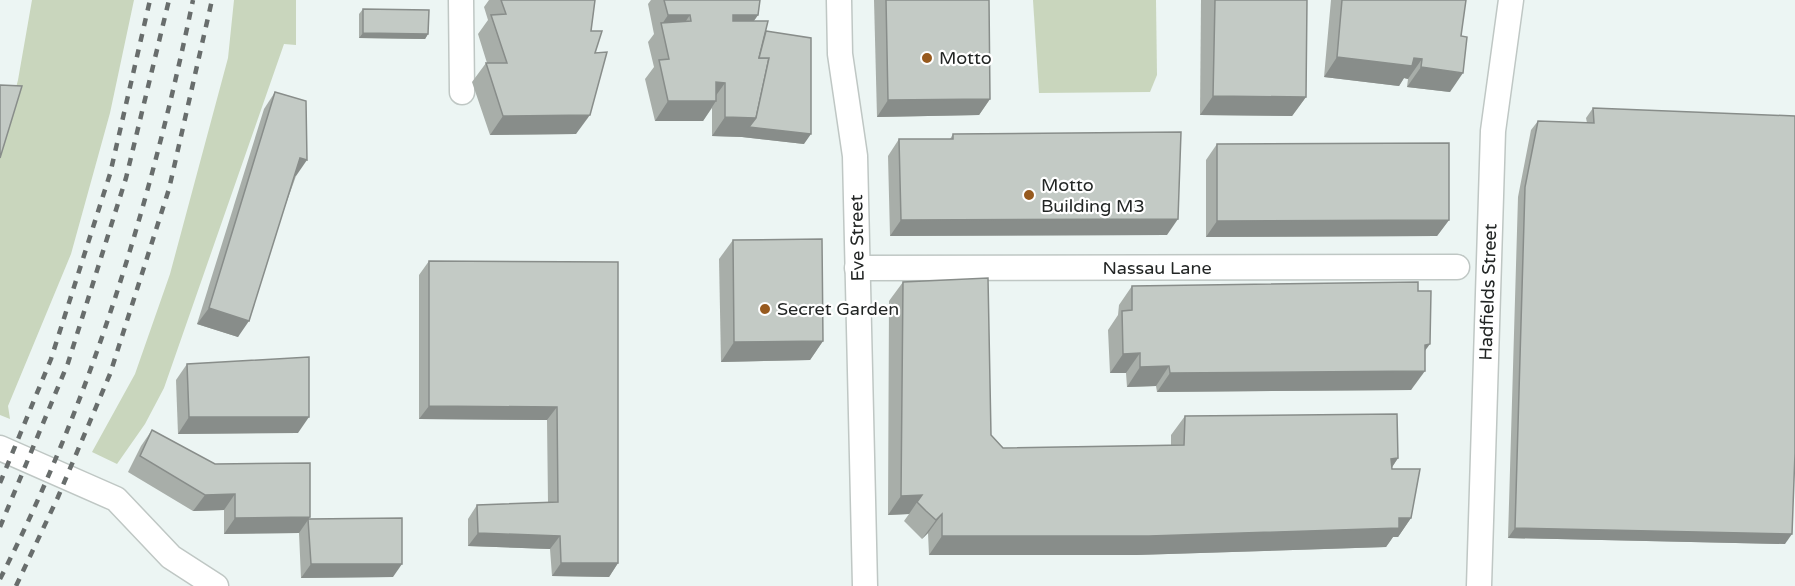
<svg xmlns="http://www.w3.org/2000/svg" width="1795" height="586" viewBox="0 0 1795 586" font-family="'Varela Round',sans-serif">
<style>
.green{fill:#c9d6bd}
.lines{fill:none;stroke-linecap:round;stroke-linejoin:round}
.minor-casing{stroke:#bfc7c4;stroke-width:27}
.minor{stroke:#fff;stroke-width:24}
.rail{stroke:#686d6c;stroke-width:4.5;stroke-dasharray:8 8;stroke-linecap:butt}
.wall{fill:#a8aea9}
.shaded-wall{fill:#888d8a}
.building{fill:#c3cac5;stroke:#888d8a;stroke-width:1.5}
.poi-dot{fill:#975a1e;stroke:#fff;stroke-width:2}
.labels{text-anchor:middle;stroke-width:4.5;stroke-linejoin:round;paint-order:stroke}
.poi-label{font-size:18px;fill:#222524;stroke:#fff;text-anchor:start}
.street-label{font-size:18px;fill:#222524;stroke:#fff}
</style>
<rect width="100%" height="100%" fill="#ecf5f3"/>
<!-- green -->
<g class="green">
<path d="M32,0H134L110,113L71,254L8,406L10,419L0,415V150L18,80Z"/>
<path d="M234,0H296V45L284,44L164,388L145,424L117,464L92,452L135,374L170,274L228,58Z"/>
<path d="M1033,0H1156L1157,75L1150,92L1039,93Z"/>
</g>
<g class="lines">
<defs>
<g id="minor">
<path d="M461,0L462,92"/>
<path d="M839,0L840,54L855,156L865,586"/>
<path d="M857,268L1457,267"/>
<path d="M0,448L116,499L171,557L216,586"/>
<path d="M1479,586L1493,131L1511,0"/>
</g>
</defs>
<!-- minor casing -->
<use href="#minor" class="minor-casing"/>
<!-- minor -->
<use href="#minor" class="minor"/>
<!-- rail -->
<g class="rail">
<path d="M0,483L51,359L110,174L150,0"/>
<path d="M0,527L68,363L126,178L169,0"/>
<path d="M0,579C92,399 152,198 193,0"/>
<path d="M16,586L58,497L110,374L169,189L212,0"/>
</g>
</g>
<!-- wall -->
<g class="wall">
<path d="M489,0H595L591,31L595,53L576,134L490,135L472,82L486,63H487L478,34L488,20L484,7Z"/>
<path d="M651,0H760L758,15L754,21L766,31L804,144L742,137L712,136V108L703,121H655L645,79L654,67L648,42L654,34L648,4Z"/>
<path d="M874,0H989L990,99L979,115L877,117Z"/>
<path d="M1201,0H1307L1306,97L1292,116L1200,115Z"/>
<path d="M1331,0H1466L1450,92L1407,87L1408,79L1404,78L1399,86L1324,77Z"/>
<path d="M363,9L428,34L425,39L359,38V14Z"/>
<path d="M275,92L296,176L238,337L197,324L264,109Z"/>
<path d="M1593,108L1785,544L1508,538L1518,197L1531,130L1538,121L1587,123L1586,118Z"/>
<path d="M953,134L1167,235L890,236L888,156L899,139H950Z"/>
<path d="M1217,144L1449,220L1437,236L1206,237V160Z"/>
<path d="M733,240L823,341L810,360L721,362L719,259Z"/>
<path d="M429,261L618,262V563L609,577L552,576L550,549L468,546V519L477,505L548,503L547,420L419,419V275Z"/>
<path d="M903,282L991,435L1003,448L1171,445V435L1185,416L1398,458L1392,467V469L1411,518L1398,537H1393L1386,547L1136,555H929L928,533L922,539L904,521L909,514L888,515L889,301Z"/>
<path d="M1132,286L1425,351L1411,390L1157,392L1156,386L1127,387L1126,373H1110L1108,330L1118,315L1119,305Z"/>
<path d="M187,364L298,433L178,434L176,380Z"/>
<path d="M152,430L308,519L393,577L301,578L299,533L224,534V510L193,511L128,472L141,446Z"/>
</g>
<!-- shaded-wall -->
<g class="shaded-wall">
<path d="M668,15H690L677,34L662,24Z"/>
<path d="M733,15H758L744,34L720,35Z"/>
<path d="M363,33L428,34L425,39L359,38Z"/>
<path d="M1337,57L1414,58L1422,59L1408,79L1404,78L1399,86L1324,77Z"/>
<path d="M1421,67L1463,73L1450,92L1407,87Z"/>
<path d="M716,82L725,83L712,101H716L703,121H655L668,101Z"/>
<path d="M1213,96L1306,97L1292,116L1200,115Z"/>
<path d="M990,99L979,115L877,117L888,100Z"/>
<path d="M590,115L576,134L490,135L503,116Z"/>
<path d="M725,117L756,118L811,134L804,144L742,137L712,136Z"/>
<path d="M300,158L307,160L296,176L289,175Z"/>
<path d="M1178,219L1167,235L890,236L901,220Z"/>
<path d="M1449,220L1437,236L1206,237L1217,221Z"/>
<path d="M209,308L249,321L238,337L197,324Z"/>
<path d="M823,341L810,360L721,362L734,342Z"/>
<path d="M1430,344L1416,363L1425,345Z"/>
<path d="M1140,353L1126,373H1110L1123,354Z"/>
<path d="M1169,366L1156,386L1127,387L1140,367Z"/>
<path d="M1425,371L1411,390L1157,392L1170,373Z"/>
<path d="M429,406L557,407L547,420L419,419Z"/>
<path d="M189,417H309L298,433L178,434Z"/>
<path d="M1398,458L1385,478L1391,459Z"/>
<path d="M235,494L224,510L193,511L205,495Z"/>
<path d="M922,495L909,514L888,515L901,496Z"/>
<path d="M942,514L928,533L922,539L936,520Z"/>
<path d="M310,517L299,533L224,534L235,518Z"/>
<path d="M1399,518H1411L1398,537H1393L1386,547L1136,555H929L942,536Z"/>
<path d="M1515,528L1792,534L1785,544L1508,538Z"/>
<path d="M478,533L560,536L550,549L468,546Z"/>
<path d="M561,563H618L609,577L552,576Z"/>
<path d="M311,564H402L393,577L301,578Z"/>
</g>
<!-- building -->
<g class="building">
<path d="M501,0H595L591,31H602L595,53L607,52L590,115L503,116L486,63H507L491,15L506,14Z"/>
<path d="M664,0H760L758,15H733V21H768L759,58H769L756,118L725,117V83L716,82V101H668L659,60L669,59L661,23L691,21L690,15H668Z"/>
<path d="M886,0H989L990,99L888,100Z"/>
<path d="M1215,0H1307L1306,97L1213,96Z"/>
<path d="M1342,0H1466L1461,36L1467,37L1463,73L1421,67L1422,59L1414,58L1412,66L1337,57Z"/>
<path d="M363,9L429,10L428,34L363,33Z"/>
<path d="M766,31L811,38V134L749,127L756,118L769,58H759Z"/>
<path d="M0,85L22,86L0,158Z"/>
<path d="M275,92L306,101L307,160L300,158L249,321L209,308Z"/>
<path d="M1593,108L1795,116V453L1792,534L1515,528L1525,187L1538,121L1594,123Z"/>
<path d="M1181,132L1178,219L901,220L899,139H953V134Z"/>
<path d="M1449,143V220L1217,221V144Z"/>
<path d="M822,239L823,341L734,342L733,240Z"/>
<path d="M429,261L618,262V563H561L560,536L478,533L477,505L558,502L557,407L429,406Z"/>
<path d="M988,278L991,435L1003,448L1184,445L1185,416L1397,414L1398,458L1391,459L1392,469H1420L1411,518H1399V528L1149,536H942V514L936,520L926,511L917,502L922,495L901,496L903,282Z"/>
<path d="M1418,282V291H1431L1430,344L1425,345V371L1170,373L1169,366L1140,367V353L1123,354L1122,311L1132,310V286Z"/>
<path d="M309,357V417H189L187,364Z"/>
<path d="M152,430L215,464L310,463V517L235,518V494L205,495L140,456Z"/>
<path d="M402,518V564H311L308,519Z"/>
</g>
<!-- markers -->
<g class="poi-dot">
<circle cx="927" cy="58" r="6"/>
<circle cx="1029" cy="195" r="6"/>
<circle cx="765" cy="309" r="6"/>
</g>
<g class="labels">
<!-- poi labels -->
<g class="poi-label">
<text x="939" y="64">Motto</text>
<text x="1041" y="191">Motto<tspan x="1041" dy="21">Building M3</tspan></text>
<text x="777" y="315">Secret Garden</text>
</g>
<!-- street labels -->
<g class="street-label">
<text transform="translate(857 238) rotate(-91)" y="6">Eve Street</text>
<text x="1157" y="274">Nassau Lane</text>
<text transform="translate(1488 292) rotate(-88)" y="6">Hadfields Street</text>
</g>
</g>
</svg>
